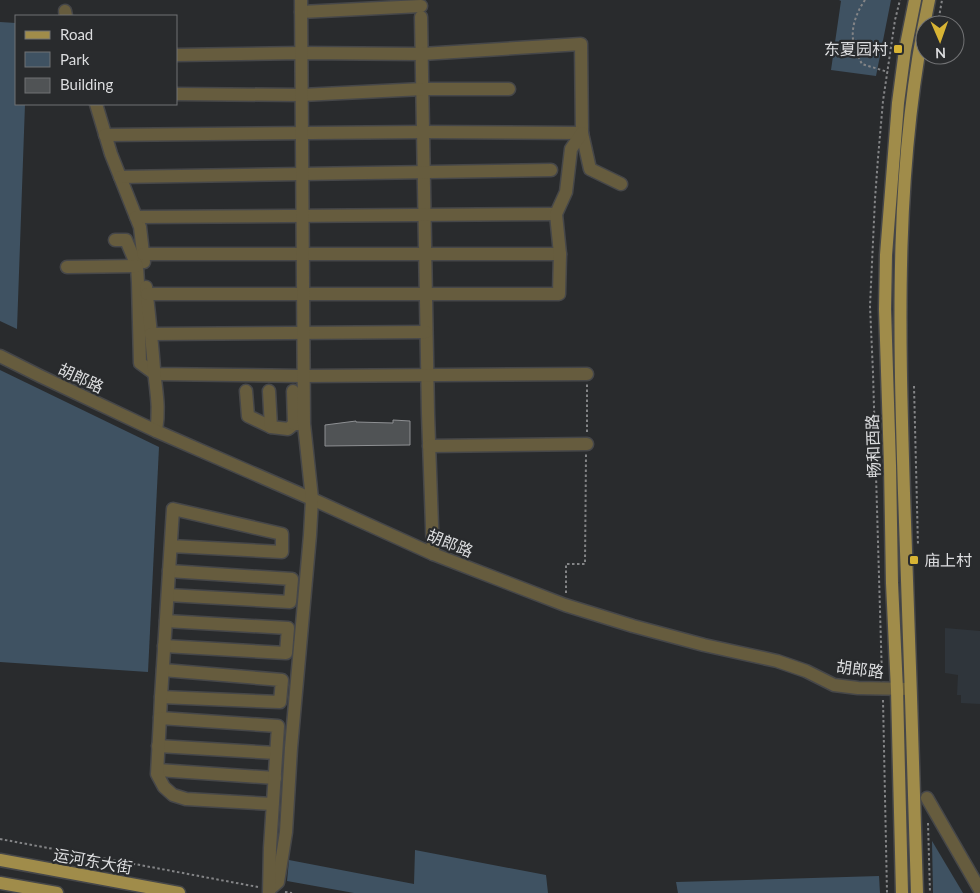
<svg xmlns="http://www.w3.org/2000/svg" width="980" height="893" viewBox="0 0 980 893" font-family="Lato,'Noto Sans SC',sans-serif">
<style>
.built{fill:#2f353b}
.green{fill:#3f5262}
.building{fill:#505355;stroke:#8e9093}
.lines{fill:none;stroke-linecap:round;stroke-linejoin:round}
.minor-casing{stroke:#464749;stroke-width:15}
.major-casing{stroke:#464749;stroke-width:15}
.path{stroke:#848587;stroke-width:2;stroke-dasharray:2.5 2.5;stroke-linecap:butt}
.minor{stroke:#665c3e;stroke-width:12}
.major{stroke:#a08c4a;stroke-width:12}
.poi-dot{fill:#d8b434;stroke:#292b2d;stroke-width:2}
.labels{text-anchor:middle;stroke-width:4.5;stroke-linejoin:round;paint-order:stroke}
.poi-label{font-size:16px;fill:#dcdddf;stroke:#292b2d;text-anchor:end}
.street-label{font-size:16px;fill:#dcdddf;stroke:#292b2d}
</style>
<rect width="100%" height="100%" fill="#292b2d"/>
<!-- built -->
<path class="built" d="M945,628L980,631V704L961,703V695H957L958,675L945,673Z"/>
<!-- green -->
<g class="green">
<path d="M839,0H891L876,76L831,70L841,1Z"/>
<path d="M0,22L16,23V104H25L17,329L0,321Z"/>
<path d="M0,370L159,447L148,672L0,662Z"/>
<path d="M932,841L963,893H933Z"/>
<path d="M415,850L546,875L548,893H354L287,881L289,860L414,884Z"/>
<path d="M879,876L880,893H678L676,882Z"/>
</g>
<!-- building -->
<path class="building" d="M393,420L410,421V445L325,446V425L356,421V422L393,423Z"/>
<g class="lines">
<defs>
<g id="minor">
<path d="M65,11L66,16"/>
<path d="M301,12L421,6"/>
<path d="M421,17L428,414L433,554"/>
<path d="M176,55L302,53L422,54L581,44L582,133L590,169L621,184"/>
<path d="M176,94L302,95L423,89H509"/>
<path d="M96,104L111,154L140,227L144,262"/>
<path d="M105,135L423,132L582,133"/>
<path d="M120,177L551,170"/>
<path d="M136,217L556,214"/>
<path d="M115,240H126L137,266L138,283L140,363L155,374L304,376L587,374"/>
<path d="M143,254H560"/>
<path d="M67,267L137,266"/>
<path d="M146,287C149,314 152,341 154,369C156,392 160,407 156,431"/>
<path d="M147,294H559L560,254L556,214L566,192L571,149L582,133"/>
<path d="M151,334L426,332"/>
<path d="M0,356L40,376L156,431L312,499L433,554L565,605L633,626L704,645L777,661L806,671L834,685L858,688L908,689"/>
<path d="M246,391L248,416L271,427"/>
<path d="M269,391L271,427L288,429L294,424"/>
<path d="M293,391L294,424H302"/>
<path d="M429,446L587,444"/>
<path d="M168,595L290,602L292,579L169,571"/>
<path d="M164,646L286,653L288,628L166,621"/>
<path d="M161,697L280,702L282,680L163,670"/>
<path d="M160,718L161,697L173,509L282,534V552L171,546"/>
<path d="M158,746L276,753"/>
<path d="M158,770L275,778"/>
<path d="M927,798L980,890"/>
<path d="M270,889L278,882L286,832L291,748L310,535L312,499L304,424L301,0"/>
<path d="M269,893L270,848L278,726L160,718L157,774L164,787L173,795L186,799L273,804"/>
</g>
<g id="major">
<path d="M0,860L179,893"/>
<path d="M0,883L57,893"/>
<path d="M902,893L897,690L892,583L890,465L885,309L886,255L898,103L905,50L915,0"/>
<path d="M917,893C913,760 909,626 904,493C899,328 894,162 929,0"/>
</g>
</defs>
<!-- minor casing -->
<use href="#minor" class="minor-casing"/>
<!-- major casing -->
<use href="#major" class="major-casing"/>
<!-- path -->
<g class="path">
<path d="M865,0C856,13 850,29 854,45C855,52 859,58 862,64L888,72"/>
<path d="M938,23L942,0"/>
<path d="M914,386L918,546"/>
<path d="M587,432V384"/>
<path d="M566,593V564H585L586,454"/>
<path d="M882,678L873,373L870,306L875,199L878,158L883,101L895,20L900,0"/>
<path d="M883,700L887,893"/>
<path d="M928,823L930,893"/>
<path d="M0,839L258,887"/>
<path d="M285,892L292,893"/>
</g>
<!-- minor -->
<use href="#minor" class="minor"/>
<!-- major -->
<use href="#major" class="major"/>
</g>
<!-- markers -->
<g class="poi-dot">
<rect x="893" y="44" width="10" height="10" rx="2.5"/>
<rect x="909" y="555" width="10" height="10" rx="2.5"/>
</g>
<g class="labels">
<!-- poi labels -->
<g class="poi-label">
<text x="888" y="55">东夏园村</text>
<text x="924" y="566" text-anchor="start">庙上村</text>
</g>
<!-- street labels -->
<g class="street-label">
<text transform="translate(81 378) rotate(25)" y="6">胡郎路</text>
<text transform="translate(873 446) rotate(-92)" y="6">畅和西路</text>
<text transform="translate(450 543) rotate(22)" y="6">胡郎路</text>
<text transform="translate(860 669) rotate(7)" y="6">胡郎路</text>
<text transform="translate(93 861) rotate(10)" y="6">运河东大街</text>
</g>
</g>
<!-- legend -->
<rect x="15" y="15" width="162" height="90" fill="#292b2d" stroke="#717274"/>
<rect x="25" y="31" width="25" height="8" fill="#a08c4a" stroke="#717274"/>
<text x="60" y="40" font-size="15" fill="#dcdddf">Road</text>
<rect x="25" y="52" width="25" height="15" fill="#3f5262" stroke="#717274"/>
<text x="60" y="65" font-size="15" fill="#dcdddf">Park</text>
<rect x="25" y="78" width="25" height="15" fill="#505355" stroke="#717274"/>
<text x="60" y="90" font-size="15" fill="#dcdddf">Building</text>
<!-- north arrow -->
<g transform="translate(940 40) rotate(178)"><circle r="24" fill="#292b2d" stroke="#717274"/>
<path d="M0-4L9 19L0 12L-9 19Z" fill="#d8b434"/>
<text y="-8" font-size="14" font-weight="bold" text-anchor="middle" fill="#dcdddf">N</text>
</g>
</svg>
